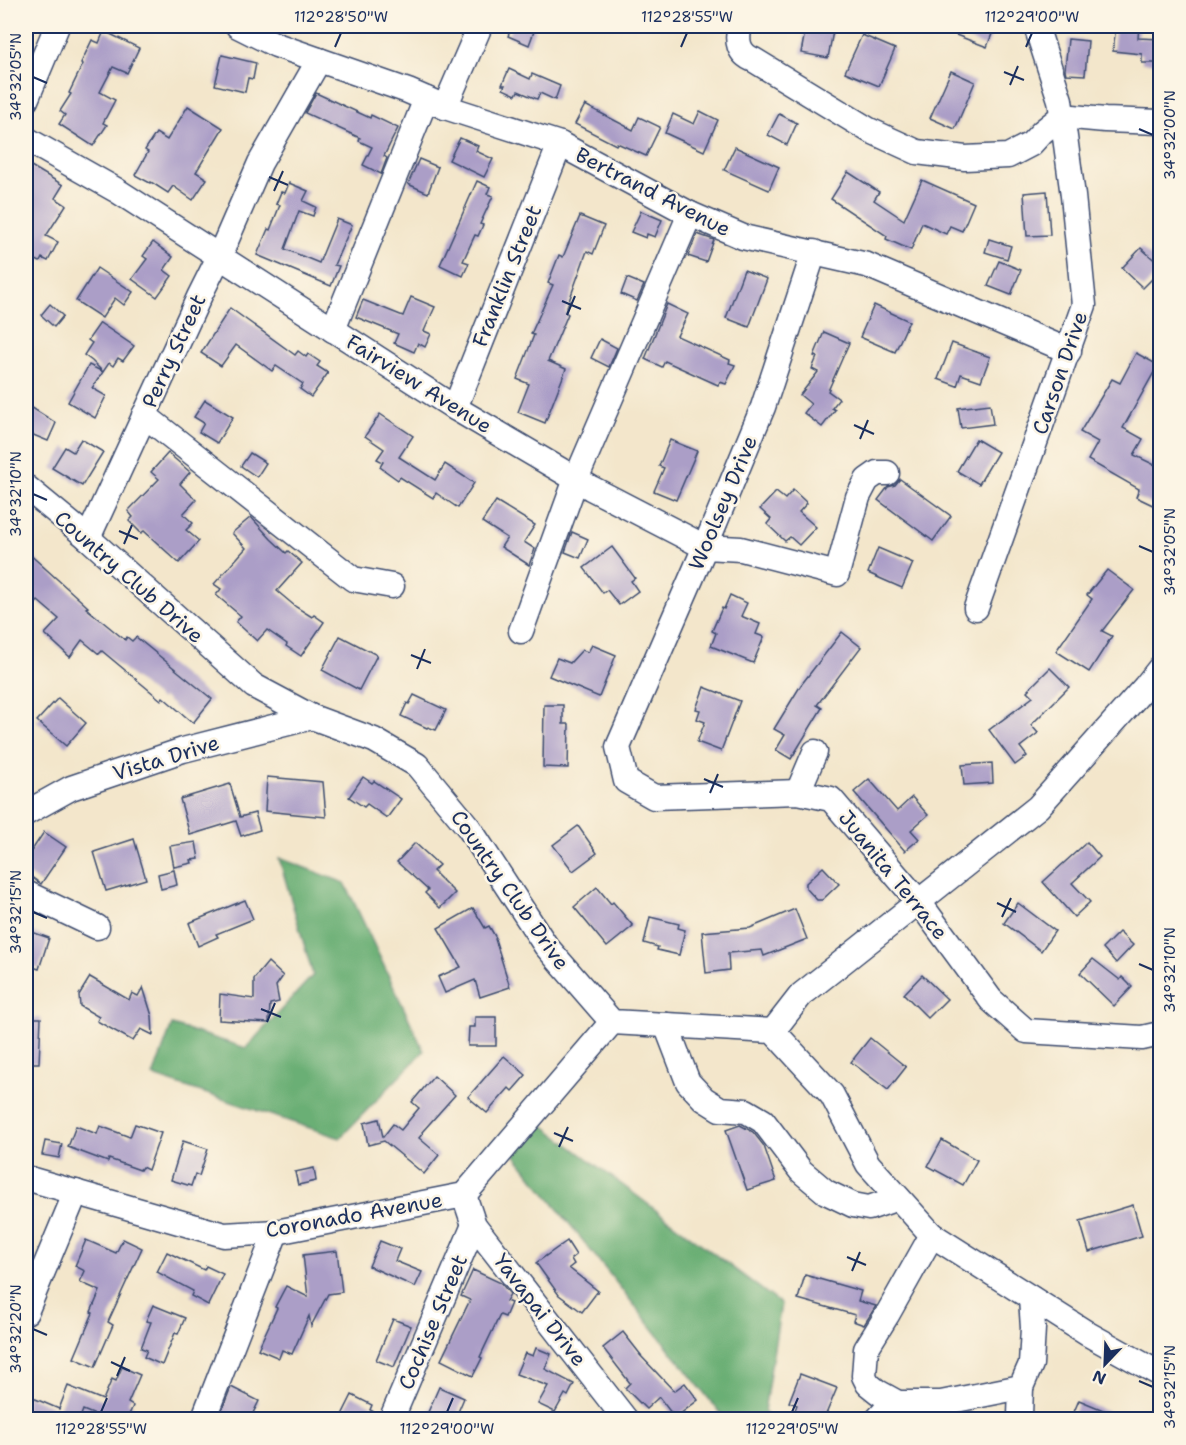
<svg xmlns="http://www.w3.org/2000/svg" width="1186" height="1445" viewBox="0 0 1186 1445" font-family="'Shantell Sans',sans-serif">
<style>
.forest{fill:#6aaf74;stroke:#426f69;stroke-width:1.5}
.building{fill:#ab9ec7}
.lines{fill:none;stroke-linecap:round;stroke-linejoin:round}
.minor-casing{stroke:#3b4a6e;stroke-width:27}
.minor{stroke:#fff;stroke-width:24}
.ticks{fill:none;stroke:#1b2f5e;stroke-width:2}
.labels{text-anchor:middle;stroke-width:5;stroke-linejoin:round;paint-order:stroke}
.street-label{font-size:21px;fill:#1b2f5e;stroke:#fcf5e5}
.neatline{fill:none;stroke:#1b2f5e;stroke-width:2}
.ticks-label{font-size:15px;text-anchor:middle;fill:#1b2f5e}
</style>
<rect width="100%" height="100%" fill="#fcf5e5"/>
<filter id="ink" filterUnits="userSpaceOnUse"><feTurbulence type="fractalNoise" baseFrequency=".0167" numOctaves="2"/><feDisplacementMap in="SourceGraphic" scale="12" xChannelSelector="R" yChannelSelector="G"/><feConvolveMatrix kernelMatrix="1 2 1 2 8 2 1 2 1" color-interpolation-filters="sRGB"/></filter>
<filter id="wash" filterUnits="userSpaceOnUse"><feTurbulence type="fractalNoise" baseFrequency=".008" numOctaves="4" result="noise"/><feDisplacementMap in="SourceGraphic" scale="24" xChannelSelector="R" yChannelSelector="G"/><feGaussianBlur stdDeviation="1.35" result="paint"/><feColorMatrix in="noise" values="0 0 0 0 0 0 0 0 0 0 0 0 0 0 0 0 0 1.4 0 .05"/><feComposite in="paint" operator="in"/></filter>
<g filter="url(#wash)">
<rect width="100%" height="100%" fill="#f3e6cb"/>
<!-- forest -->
<g class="forest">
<path d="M279,858L345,883L424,1051L340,1138L153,1076L172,1025L246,1048L313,975Z"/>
<path d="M540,1123L781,1304L764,1411L770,1419H725L513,1153Z"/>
</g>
<g id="blocks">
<!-- building -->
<g class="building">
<path d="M512,26H536L529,45L508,36Z"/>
<path d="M806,26H834L828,58L801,53Z"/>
<path d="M960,26H995L987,47L956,35Z"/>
<path d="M1116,26H1139L1138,38L1161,39V63H1142V54L1113,51Z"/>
<path d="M104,31L139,48L127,73L113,67L100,92L115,100L103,123L107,125L93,146L59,124L65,115L60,111L71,94L69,93L83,64L81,63L92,40L99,43Z"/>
<path d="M862,35L895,49L879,86L845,72Z"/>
<path d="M1068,39L1088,41L1085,75L1066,74L1065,70Z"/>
<path d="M222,55L256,63L253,79L248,78L245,92L215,85Z"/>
<path d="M509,69L530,79L532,74L560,86L555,100L540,93L537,99L518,91L516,95L503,89L505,85H502Z"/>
<path d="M951,71L975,82L955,129L930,118Z"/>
<path d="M316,93L370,118L371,115L398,128L384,156L387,158L381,174L363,165L372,147L359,141L360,138L305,113Z"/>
<path d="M585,105L633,130L639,117L660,127L646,156L617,143L616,145L575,124Z"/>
<path d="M188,106L223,128L196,172L207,179L193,200L173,186L168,193L151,182L150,183L135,175L148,152L145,150L156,133L167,140Z"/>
<path d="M700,111L718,120L704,151L665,133L673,114L694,124Z"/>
<path d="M779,114L797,123L787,145L768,135Z"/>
<path d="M460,138L478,146L476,151L493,159L484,177L449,160Z"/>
<path d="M735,147L779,167L769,190L724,170Z"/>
<path d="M419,159L438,167L428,193L408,184Z"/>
<path d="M26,163L63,185L55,198L66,205L46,236L58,242L48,261L42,258L40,262L26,255Z"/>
<path d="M848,172L879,192L874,200L904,220L922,180L974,203L962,231L950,226L946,234L922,223L911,250L886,239L887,236L831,199Z"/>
<path d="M477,181L490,187L487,194L493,196L480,224L483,225L478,236L475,235L463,261L469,263L463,276L440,265Z"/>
<path d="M289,183L308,191L303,201L316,207L313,216L299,211L285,249L319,263L337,219L352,225L334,265L339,266L331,286L257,255L268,229L270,230L280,205L276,204L281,192L285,193Z"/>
<path d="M1047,191L1050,235L1027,236L1024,193Z"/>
<path d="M641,211L662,220L655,237L647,234L646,238L631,232Z"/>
<path d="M580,216L604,226L593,254L587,251L565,312L568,314L548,361L566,369L545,423L518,412L529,384L517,379L534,335L531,334L553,285L548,283L559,255L563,257Z"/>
<path d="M697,234L714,240L706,262L688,256Z"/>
<path d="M989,239L1011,246L1007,259L985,252Z"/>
<path d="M153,242L173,257L164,270L172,276L157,297L132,279L147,259L143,256Z"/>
<path d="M1141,248L1161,266V270L1143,288L1122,268Z"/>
<path d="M999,261L1021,270L1011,295L988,286Z"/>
<path d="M97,268L133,292L124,305L115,298L102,318L76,301Z"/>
<path d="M744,270L767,279L749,327L726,318Z"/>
<path d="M627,278L644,285L637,301L621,294Z"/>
<path d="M411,297L435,307L424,331L431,334L425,347L418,343L414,352L394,343L398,334L356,317L363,300L403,316Z"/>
<path d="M50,304L63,316L54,327L41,315Z"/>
<path d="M667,304L688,314L677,336L730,360L729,363L735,365L726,384L720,382L718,385L665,361L662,367L645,359Z"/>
<path d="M874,305L909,321L895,352L860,337Z"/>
<path d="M230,308L295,355L298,351L306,357L308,354L320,362L317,366L328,373L311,397L300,389L303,384L276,366L272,371L236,345L221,366L201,353Z"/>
<path d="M100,323L134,346L123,361L118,358L113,366L109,363L92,388L106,396L95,418L68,402L89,365L103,372L92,361L84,355L92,343L88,340Z"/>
<path d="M824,332L849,343L828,391L839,399L832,408L835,410L822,427L804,413L811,404L800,395L818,372L812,369L817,357L814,356Z"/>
<path d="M600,339L617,348L609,367L591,358Z"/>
<path d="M952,343L990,357L981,381L961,374L957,386L938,379Z"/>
<path d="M1136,353L1158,365L1123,428L1143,439L1134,455L1161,468V509L1136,497L1139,489L1088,460L1098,442L1080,432L1112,379L1120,383Z"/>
<path d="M205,400L233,417L217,443L199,432L204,423L194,417Z"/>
<path d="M26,404L56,423L48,441L26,432Z"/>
<path d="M990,404L993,424L961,428L958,408Z"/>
<path d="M380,414L413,436L399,457L435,480L445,464L474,483L458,508L436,493L433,498L400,477L398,480L380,467L383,462L377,459L384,449L365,436Z"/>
<path d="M81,439L103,452L82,486L52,468L65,447L73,452Z"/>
<path d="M976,439L998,452L979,484L957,471Z"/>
<path d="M670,440L697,451L676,500L654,491L664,468L659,466Z"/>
<path d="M168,453L190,472L180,484L196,500L183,514L193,523L186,530L199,541L179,563L144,531L141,533L129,521L133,517L128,511L159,479L151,472Z"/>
<path d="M250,453L266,463L257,477L241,466Z"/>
<path d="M900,479L951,516L933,541L878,500L888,487L895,485Z"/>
<path d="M793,490L807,503L799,512L816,527L799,545L790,537L785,541L767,524L771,519L760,509L776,492L785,499Z"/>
<path d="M496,501L535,525L524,542L535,549L529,565L501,547L507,538L482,522Z"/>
<path d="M251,517L271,539L286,553L288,551L302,563L277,591L296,607L312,617L314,615L324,622L301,656L286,646L287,644L267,630L257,641L236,622L241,616L216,595L221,589L214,584L246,548L232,533Z"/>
<path d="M572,532L588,539L580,558L565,552Z"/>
<path d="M612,547L635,578L631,581L638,591L619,605L607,590L603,593L584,568Z"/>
<path d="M878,548L913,563L902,588L868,573Z"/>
<path d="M26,551L88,607L86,608L125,640L127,637L132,641L136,637L212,699L193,723L163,697L161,700L102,651L99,654L82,640L70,657L45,634L59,619L38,601L36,603H35L26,615Z"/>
<path d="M1107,570L1134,590L1102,631L1112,636L1089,672L1056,651L1092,599L1087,595Z"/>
<path d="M730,595L747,603L741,616L760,624L756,634L764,637L753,663L711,646L716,633L712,631L722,608L724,609Z"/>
<path d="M842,632L861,647L817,705L822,708L791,759L776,750L785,735L774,729L801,685Z"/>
<path d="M340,636L377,655L359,690L322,670Z"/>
<path d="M592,645L616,655L599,697L549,676L557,658L570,663L582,650L588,652Z"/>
<path d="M1050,668L1069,687L1031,725L1038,733L1020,747L1027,756L1015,765L989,730L1033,697L1027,691Z"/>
<path d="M704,687L740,701L721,751L697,742L705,722L697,719L700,710L696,709Z"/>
<path d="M414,695L446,710L436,730L428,727L427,728L401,716L407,703L409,704Z"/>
<path d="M58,698L86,723L66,746L37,721Z"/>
<path d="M544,705H563V724H569L568,768L543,767Z"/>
<path d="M992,763L993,783L964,785L962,765Z"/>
<path d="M267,777L323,782L326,817L265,811Z"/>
<path d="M363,777L372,783L374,781L401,799L387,818L367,804L364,807L349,797Z"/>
<path d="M869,779L897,811L912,797L928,815L911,830L919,839L905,851L854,792Z"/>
<path d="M230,784L240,817L255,813L260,830L241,836L236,821L190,835L180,799Z"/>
<path d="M578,826L597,853L573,871L553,845Z"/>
<path d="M44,832L66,847L41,884L26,873V859Z"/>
<path d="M134,839L146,879L106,891L94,852Z"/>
<path d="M196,842L199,859L191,860L192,863L174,867L170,846Z"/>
<path d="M1087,842L1100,857L1072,883L1090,902L1074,917L1043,882Z"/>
<path d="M415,843L439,865L433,871L455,893L440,908L425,893L428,890L397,862Z"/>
<path d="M823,867L839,884L822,900H817L806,888V883Z"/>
<path d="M174,870L177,885L161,889L158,874Z"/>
<path d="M597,887L611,904L613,902L633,926L607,947L574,907Z"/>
<path d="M245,900L253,919L216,934L218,937L198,946L189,923Z"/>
<path d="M1018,903L1055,931L1041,951L1004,923Z"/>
<path d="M473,908L485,928L489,926L496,938L495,939L510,987L480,997L475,980L445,993L438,977L461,967L438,928Z"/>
<path d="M795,909L807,939L764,956L762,950L728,953L729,970L706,973L702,932L750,928Z"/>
<path d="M650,917L679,924L678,928L685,930L679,955L657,950L658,947L644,943Z"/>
<path d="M26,930L49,938L39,969L26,965Z"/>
<path d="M1119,932L1133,945L1116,963L1103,948Z"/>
<path d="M1093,959L1120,980L1122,977L1132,987L1114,1006L1080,973Z"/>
<path d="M268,962L283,976L276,986L279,1002L270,1004L269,1023L219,1020L220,994L254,999V979Z"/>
<path d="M922,975L947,999L928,1018L904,994Z"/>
<path d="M90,977L129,1000L132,993L138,996L143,987L152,1016L153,1035L141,1029L133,1041L97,1021L99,1017L80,1006L79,995Z"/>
<path d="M475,1017H496V1046H468L469,1027H475Z"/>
<path d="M26,1018H41L39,1063H26Z"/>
<path d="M870,1038L906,1067L888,1090L851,1062Z"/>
<path d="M504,1056L526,1075L512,1091L509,1088L487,1113L468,1097Z"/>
<path d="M434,1076L455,1095L422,1132L423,1133L419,1138L439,1155L424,1174L384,1141L368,1145L364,1123L379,1119L383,1137L393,1124L401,1130L419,1108L412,1102Z"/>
<path d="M135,1124L161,1133L148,1170L142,1167L140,1170L109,1159L108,1162L68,1147L76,1126L97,1134L100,1126L130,1137Z"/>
<path d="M740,1125L753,1132L764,1146L776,1181L747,1190L726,1130Z"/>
<path d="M942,1140L977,1160L963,1185L928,1166Z"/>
<path d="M45,1141L62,1144L59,1158L42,1155Z"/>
<path d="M183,1141L208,1149L199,1176L195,1174L191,1186L171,1180Z"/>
<path d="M314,1168L316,1181L298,1185L295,1172Z"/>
<path d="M1133,1205L1142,1236L1089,1252L1080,1221Z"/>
<path d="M123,1239L142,1248L108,1322L113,1325L95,1367L74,1358L93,1313L91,1312L100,1291L80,1282L85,1271L75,1266L86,1240L116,1253Z"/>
<path d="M380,1241L400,1249L395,1261L422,1272L415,1287L369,1266Z"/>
<path d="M567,1241L576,1255L571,1259L574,1264L569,1268L598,1291L582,1312L559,1295L536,1263Z"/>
<path d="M337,1251L342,1292L328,1294L311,1326L309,1316L292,1354L282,1350L279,1358L258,1349L277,1308L275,1307L286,1286L308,1297L303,1255Z"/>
<path d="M167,1252L204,1270L206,1266L223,1274L208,1305L191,1296L193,1291L157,1272Z"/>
<path d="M473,1270L501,1283L510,1294L506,1301L511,1303L505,1317L500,1315L480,1357L482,1358L473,1376L441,1360L470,1300L461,1296Z"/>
<path d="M805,1275L861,1291L858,1301L876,1306L864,1325L853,1321L855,1315L798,1299Z"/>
<path d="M153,1305L185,1318L178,1334L175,1333L162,1365L144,1357L147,1350L141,1348L151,1322L146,1321Z"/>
<path d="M393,1319L411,1326L394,1367L376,1360Z"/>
<path d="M623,1332L641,1355H640L674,1391L685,1383L698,1400L675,1418L659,1397L646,1409L625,1388L630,1383L603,1348Z"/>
<path d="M536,1348L551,1354L545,1369L574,1384L568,1396L565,1394L555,1412L538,1404L548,1386L516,1374L525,1353L533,1356Z"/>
<path d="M122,1367L140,1375L128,1403L133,1406L127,1419H105L83,1410L80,1418L84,1419H26V1395L59,1409L68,1386L103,1400L112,1379L116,1381Z"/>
<path d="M800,1374L837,1388L824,1419H805L793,1415L797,1405L789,1402Z"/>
<path d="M231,1387L259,1401L250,1419H237L221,1412Z"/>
<path d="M439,1387L464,1398L455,1419H425Z"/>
<path d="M352,1395L372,1405L370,1410L378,1414L377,1419H340Z"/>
<path d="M1079,1400L1125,1419H1071Z"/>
</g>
</g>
</g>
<g filter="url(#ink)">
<use href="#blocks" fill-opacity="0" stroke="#3b4a6e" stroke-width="1.5"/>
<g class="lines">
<defs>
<g id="minor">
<path d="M238,26L276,45L408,91L445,107L560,144L690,214L743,237L867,265L1069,351"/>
<path d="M740,26C736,40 738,54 754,60L869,130L917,152L965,158L1008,156L1031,144L1042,132L1062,116L1105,120L1160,122"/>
<path d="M26,100L57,26"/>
<path d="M445,107L480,26"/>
<path d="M26,139L116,190L455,408L591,488L705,547L741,549L837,574L858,497L867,480L877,473H887"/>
<path d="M814,252L763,407L705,547L618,747L626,781L654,797L798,792L831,799L919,902L991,1000L1026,1031L1142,1038L1160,1034"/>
<path d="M333,330L426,99"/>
<path d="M455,408L560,144"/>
<path d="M144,415L353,579L392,586"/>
<path d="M26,487L88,538L254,686L312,717L374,740L417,765L469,828L546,946L612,1022L773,1031L832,1095L868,1164L932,1235L1088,1334L1160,1374"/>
<path d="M88,538L200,295L219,257L260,163L319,60"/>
<path d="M976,608L1084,305L1073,196L1060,100L1036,26"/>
<path d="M521,631L576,479L690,214"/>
<path d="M798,792L815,752"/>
<path d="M26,813L71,788L183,750L312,717"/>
<path d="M26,893L97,927"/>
<path d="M666,1025L688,1082L704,1099L720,1109L746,1111L763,1121L801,1171L826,1192L853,1205L869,1208L898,1198"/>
<path d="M773,1031L801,995L1038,807L1145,687L1160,668"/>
<path d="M26,1178L224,1235L276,1232L464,1195L612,1022"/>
<path d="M464,1195L474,1225L626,1420"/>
<path d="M932,1235L887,1315L866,1349L864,1376L868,1384L878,1392L898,1403H941L1021,1387L1031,1364L1033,1328L1031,1298"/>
<path d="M26,1312L76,1192"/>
<path d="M203,1420L276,1232"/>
<path d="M391,1420L474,1225"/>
<path d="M877,1420L885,1411L898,1403L904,1420"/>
<path d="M1019,1420L1020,1416L1021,1387"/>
</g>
</defs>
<!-- minor casing -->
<use href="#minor" class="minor-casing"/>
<!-- minor -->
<use href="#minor" class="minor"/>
</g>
</g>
<!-- ticks -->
<path class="ticks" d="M335,47L341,33M681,47L687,33M1026,47L1032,33M1004,72L1024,80M33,77L47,83M1010,85L1018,66M1139,129L1153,135M269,177L288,185M274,191L283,171M562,301L581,309M567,315L575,296M854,425L874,434M860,439L868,420M33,494L47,500M119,531L138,539M124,544L132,525M1139,546L1153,552M411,655L431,663M417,669L425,649M704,779L723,787M710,793L718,774M997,903L1016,912M33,912L47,918M1002,917L1011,898M1139,964L1153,970M261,1009L281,1017M267,1022L275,1003M554,1133L573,1141M559,1147L568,1127M847,1257L866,1265M852,1271L860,1252M33,1329L47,1335M111,1362L130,1371M117,1376L125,1357M1139,1381L1153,1387M101,1412L107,1398M447,1412L453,1398M792,1412L798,1398"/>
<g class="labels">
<!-- street labels -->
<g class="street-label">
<text transform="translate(653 192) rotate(27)" y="7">Bertrand Avenue</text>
<text transform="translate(507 276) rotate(-68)" y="7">Franklin Street</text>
<text transform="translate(174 351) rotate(-65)" y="7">Perry Street</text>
<text transform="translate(1060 373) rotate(-71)" y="7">Carson Drive</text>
<text transform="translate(419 384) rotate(32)" y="7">Fairview Avenue</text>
<text transform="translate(723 503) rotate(-67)" y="7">Woolsey Drive</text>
<text transform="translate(129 577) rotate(41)" y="7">Country Club Drive</text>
<text transform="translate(166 758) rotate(-17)" y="7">Vista Drive</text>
<text transform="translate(893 875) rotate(51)" y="7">Juanita Terrace</text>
<text transform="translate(510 890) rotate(55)" y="7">Country Club Drive</text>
<text transform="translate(354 1215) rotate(-10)" y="7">Coronado Avenue</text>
<text transform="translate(540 1310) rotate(52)" y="7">Yavapai Drive</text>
<text transform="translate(433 1322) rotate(-67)" y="7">Cochise Street</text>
</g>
</g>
<!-- margin -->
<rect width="1186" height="1445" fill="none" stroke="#fcf5e5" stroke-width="66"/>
<!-- north arrow -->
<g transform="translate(1105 1364) rotate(203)" stroke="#fcf5e5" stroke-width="4.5" paint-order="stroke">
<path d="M0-4.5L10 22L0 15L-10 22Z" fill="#1b2f5e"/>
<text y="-9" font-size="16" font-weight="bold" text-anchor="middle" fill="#1b2f5e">N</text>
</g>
<rect x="33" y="33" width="1120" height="1379" class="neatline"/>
<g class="ticks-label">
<text x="341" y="22">112°28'50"W</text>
<text x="687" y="22">112°28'55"W</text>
<text x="1032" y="22">112°29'00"W</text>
<text transform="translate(16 77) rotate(-90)" y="5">34°32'05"N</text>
<text transform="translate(1170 135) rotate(-90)" y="5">34°32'00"N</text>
<text transform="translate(16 494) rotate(-90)" y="5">34°32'10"N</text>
<text transform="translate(1170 552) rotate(-90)" y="5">34°32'05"N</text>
<text transform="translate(16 912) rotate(-90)" y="5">34°32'15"N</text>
<text transform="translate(1170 970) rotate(-90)" y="5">34°32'10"N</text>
<text transform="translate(16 1329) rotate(-90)" y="5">34°32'20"N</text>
<text transform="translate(1170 1387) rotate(-90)" y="5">34°32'15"N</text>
<text x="101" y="1434">112°28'55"W</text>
<text x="447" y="1434">112°29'00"W</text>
<text x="792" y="1434">112°29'05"W</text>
</g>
</svg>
